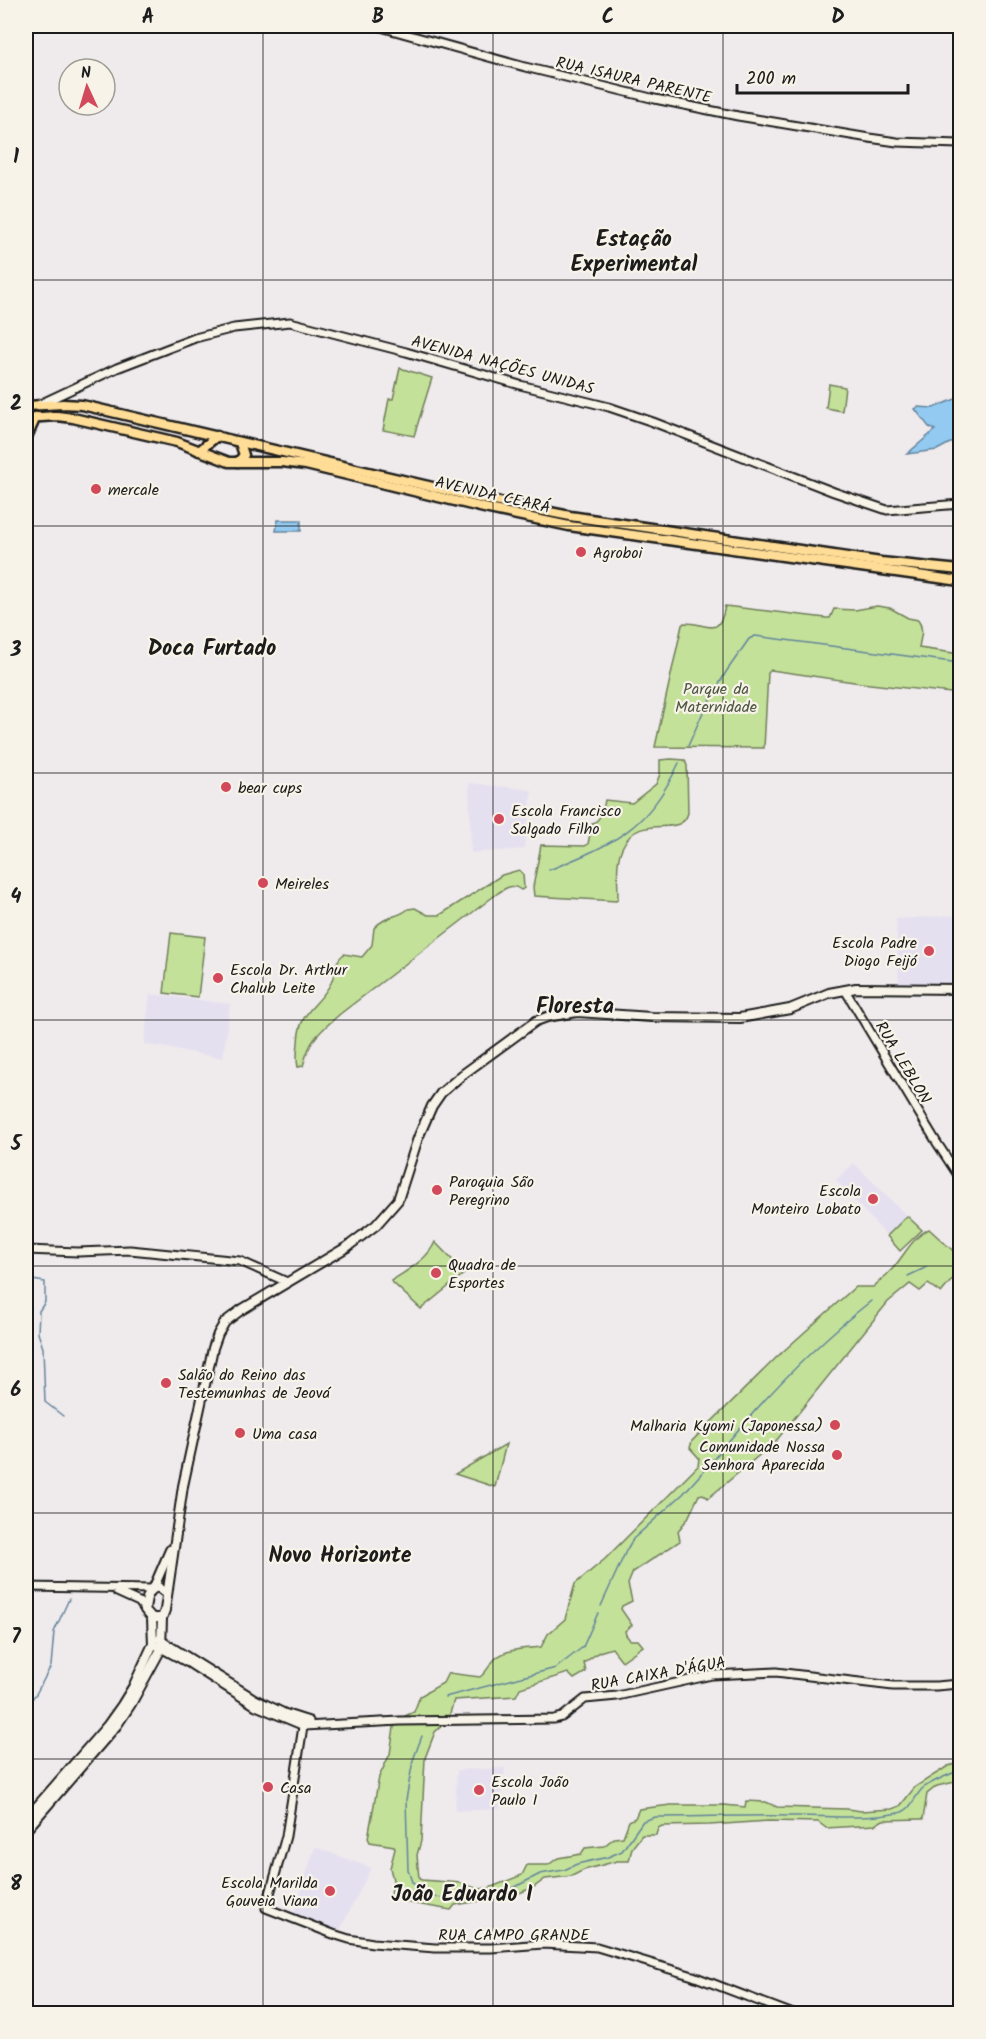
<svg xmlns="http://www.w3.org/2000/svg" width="986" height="2039" viewBox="0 0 986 2039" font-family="Kalam,sans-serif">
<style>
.built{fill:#e5e0f0}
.green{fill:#c3e199;stroke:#707e5a;stroke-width:1.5}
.water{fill:#92caf1;stroke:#63849c;stroke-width:1.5}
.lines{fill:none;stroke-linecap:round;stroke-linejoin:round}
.stream{stroke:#63849c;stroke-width:1.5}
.tertiary-casing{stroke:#1c1c1c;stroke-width:11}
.secondary-casing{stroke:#1c1c1c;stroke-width:12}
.primary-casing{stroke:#1c1c1c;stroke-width:13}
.tertiary{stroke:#f7f3e8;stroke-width:7}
.secondary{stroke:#f7f3e8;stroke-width:8}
.primary{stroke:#ffdd96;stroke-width:8}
.grid{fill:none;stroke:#1c1c1c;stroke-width:1.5;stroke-opacity:0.55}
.poi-dot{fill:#d1495b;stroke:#f7f3e8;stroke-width:2}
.labels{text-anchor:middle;stroke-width:4.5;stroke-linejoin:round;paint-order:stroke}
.street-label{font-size:16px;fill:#1c1c1c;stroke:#f7f3e8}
.poi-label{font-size:16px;fill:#1c1c1c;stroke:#f7f3e8;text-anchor:start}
.park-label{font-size:16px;fill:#4e5742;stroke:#f7f3e8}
.district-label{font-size:22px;font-weight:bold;fill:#1c1c1c;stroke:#f7f3e8}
.neatline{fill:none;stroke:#1c1c1c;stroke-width:2}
.grid-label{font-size:20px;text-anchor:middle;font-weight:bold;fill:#1c1c1c}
</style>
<rect width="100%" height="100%" fill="#efeaec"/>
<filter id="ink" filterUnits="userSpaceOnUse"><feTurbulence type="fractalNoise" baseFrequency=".0167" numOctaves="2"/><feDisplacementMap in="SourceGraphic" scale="12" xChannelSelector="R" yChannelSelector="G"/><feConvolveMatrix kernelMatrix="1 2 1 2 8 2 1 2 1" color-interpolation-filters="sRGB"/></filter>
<g filter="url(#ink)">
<!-- built -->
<g class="built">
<path d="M469,783L532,790L524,849L471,853Z"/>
<path d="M960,915V983H899L896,919Z"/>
<path d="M150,994L230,1004L223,1058L144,1044Z"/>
<path d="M854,1163L907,1216L887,1236L836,1180Z"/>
<path d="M505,1768L500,1809L455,1811L457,1770Z"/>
<path d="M315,1847L371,1868L339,1932L294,1913Z"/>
</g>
<!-- green -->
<g class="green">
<path d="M400,368L432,378L414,436L383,430L389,399H393Z"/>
<path d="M829,384L845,387L842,411L826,408Z"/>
<path d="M725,606L826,618H830L834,609L855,610L877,606L890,608L908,618L918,620C925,630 920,638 919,648L960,654V694L861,683L771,670L768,673L764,748L655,747L682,625L684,623C709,623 719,639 725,606Z"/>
<path d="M671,759L685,760L687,766L688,813C681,840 640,811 623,846C615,861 618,882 618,898L616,901L534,896L533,887L541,845L585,846L588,844L592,824C602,818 603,811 605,800L632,803L656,784L660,774V760Z"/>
<path d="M519,870L523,874L524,888L521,890C512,883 506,888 498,893L340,1014C319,1033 310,1038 303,1066L298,1067C296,1059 297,1051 298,1043C299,1009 318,1008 331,983C336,972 334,961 344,954L362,957L372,945L374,928C386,915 398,918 408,909L415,908L428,915H440L502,875Z"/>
<path d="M171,933L205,937L198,997L164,993Z"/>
<path d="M907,1216L922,1230L900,1251L887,1236Z"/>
<path d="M929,1229L960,1257V1270L941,1293L928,1284L920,1291L910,1284L888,1302L776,1441L712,1495L708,1498L703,1494L699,1495L688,1518L678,1531L680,1541L633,1572L628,1584L632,1601L622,1606L621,1609L632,1625L625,1631L626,1635L630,1640H638L643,1646L622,1661L612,1648L599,1652L584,1663L586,1672L574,1679L568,1673L520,1688L516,1696L454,1700L448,1720L435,1732L425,1758L421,1841L417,1855L419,1879L422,1880L462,1883L478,1889L489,1888L522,1875L527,1865H548L558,1858L581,1854L585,1848L604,1846L614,1838L623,1837L629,1821L635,1818L639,1809L671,1805H724L745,1807L746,1801L766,1802L777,1807L847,1809L861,1811L892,1809L900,1806L915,1787L948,1766L960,1763V1781L937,1786L927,1794L923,1819H920L883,1820L875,1825L826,1828L818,1822L768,1821L710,1825L662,1826L658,1828L656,1835H642L632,1848L629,1861H617L584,1870L572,1876L545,1879L534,1887L512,1896L455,1905L451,1910L410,1903L391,1895L393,1880L390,1868L395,1849L394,1846L370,1842L368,1838L379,1777L390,1754L394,1727L405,1716L414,1712L420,1696L443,1683L448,1673L480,1677C487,1672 489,1665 495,1659C506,1648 526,1649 541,1647L548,1634L565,1619L575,1584L605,1559L698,1466L699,1458L690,1448L692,1441L778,1356L855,1287H873C880,1281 888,1274 894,1267C905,1254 913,1237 929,1229Z"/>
<path d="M435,1242L465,1273L421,1309L391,1281C408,1270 427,1260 435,1242Z"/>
<path d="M506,1444L495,1487L455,1474Z"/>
</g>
<!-- water -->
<g class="water">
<path d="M960,397V442L950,443L937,450L907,454L935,430L929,427L915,409L918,407L933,408Z"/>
<path d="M278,520H301V531H276Z"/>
</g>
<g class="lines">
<!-- stream -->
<g class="stream">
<path d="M688,746L704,710L726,672L749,639L755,636L960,663"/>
<path d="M549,870C615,843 647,830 679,763"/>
<path d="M908,1276L927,1267"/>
<path d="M26,1279L45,1282V1302L39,1311L38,1333L43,1348L45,1402L63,1416"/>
<path d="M713,1460C760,1402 812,1347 871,1301"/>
<path d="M601,1606L626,1551L633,1539L683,1494L708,1466"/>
<path d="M445,1697L556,1668L583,1647L598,1613"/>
<path d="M26,1704L30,1701L36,1694L51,1666L54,1632L69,1599"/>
<path d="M422,1736L413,1760L406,1800L408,1870L412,1882L419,1890L431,1897L449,1898L487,1896L515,1887L540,1874L564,1870L577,1864L608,1857L622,1851L643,1821L655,1817C702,1817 750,1815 797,1816C831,1816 865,1820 898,1813C912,1811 914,1796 923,1788C934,1780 948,1775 960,1770"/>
</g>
<defs>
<g id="tertiary">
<path d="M377,26L525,67L655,99L738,116L869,138L897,142L960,144"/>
<path d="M38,405L117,368L195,338L234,328L290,322L406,352L520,385L609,407L653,422L834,492L887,510L960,504"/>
<path d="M845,990L937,1143L960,1178"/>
<path d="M26,1250L78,1252L130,1250L240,1261L287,1282"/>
<path d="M26,1587L152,1589"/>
<path d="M117,1592L139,1602L145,1610"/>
<path d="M159,1639L255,1699L284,1713L309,1721"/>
<path d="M157,1646L190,1664L256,1706L304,1726L400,1721L554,1719L562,1717L585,1699L617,1696L712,1675L776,1672L893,1686H936L960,1684"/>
<path d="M304,1720L286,1836L266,1908L333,1934L349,1939L373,1943L435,1948H491L543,1944L597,1947L693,1976L793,2014"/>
</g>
<g id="secondary">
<path d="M154,1587L170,1550"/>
<path d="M167,1594L158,1587C147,1589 146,1601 145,1610L152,1618H162L165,1610L183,1486L213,1348L218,1334L225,1322L241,1310L347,1247L376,1225L398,1200L418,1138L432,1106L441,1093L462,1075L536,1021L547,1017L577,1012L651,1017L740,1018L790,1009L829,993L856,988L960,989"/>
<path d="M26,1819L107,1726L122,1705L133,1687L153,1644L152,1618"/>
<path d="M26,1830L117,1725L131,1704L161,1649L162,1618"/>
</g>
<g id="primary">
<path d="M26,406L63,404L82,405L484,499L570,516L881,562L960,570"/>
<path d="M26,418L57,416L73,418L177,442L229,462H282L306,465L484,508L569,526L960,581"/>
<path d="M26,439L36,417"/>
<path d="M199,451L217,436"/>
<path d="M238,462L244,455L240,443"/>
</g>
</defs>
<!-- tertiary casing -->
<use href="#tertiary" class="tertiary-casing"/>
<!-- secondary casing -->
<use href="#secondary" class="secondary-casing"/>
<!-- primary casing -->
<use href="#primary" class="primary-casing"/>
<!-- tertiary -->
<use href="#tertiary" class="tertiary"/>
<!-- secondary -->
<use href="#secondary" class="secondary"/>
<!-- primary -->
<use href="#primary" class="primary"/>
</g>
</g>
<!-- grid -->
<path class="grid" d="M263,26V2014M493,26V2014M723,26V2014M26,280H960M26,526H960M26,773H960M26,1020H960M26,1266H960M26,1513H960M26,1759H960"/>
<!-- markers -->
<g class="poi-dot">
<circle cx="96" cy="489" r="6"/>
<circle cx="581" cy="552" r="6"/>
<circle cx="226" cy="787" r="6"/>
<circle cx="499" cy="819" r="6"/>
<circle cx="263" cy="883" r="6"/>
<circle cx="929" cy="951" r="6"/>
<circle cx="218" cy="978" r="6"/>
<circle cx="437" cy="1190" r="6"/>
<circle cx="873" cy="1199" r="6"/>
<circle cx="436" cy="1273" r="6"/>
<circle cx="166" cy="1383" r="6"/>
<circle cx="835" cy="1425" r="6"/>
<circle cx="240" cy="1433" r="6"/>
<circle cx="837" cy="1455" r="6"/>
<circle cx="268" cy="1787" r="6"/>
<circle cx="479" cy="1790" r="6"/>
<circle cx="330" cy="1891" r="6"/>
</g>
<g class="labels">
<!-- street labels -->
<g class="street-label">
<text transform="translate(634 79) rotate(13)" y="6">RUA ISAURA PARENTE</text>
<text transform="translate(503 364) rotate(15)" y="6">AVENIDA NAÇÕES UNIDAS</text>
<text transform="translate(493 494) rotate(13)" y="6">AVENIDA CEARÁ</text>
<text transform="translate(904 1062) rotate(59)" y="6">RUA LEBLON</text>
<text transform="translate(658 1673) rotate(-10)" y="6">RUA CAIXA D'ÁGUA</text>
<text x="514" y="1940">RUA CAMPO GRANDE</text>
</g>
<!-- poi labels -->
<g class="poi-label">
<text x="108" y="495">mercale</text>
<text x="593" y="558">Agroboi</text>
<text x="238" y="793">bear cups</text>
<text x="511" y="816">Escola Francisco<tspan x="511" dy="18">Salgado Filho</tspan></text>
<text x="275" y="889">Meireles</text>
<text x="917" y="948" text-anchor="end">Escola Padre<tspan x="917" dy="18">Diogo Feijó</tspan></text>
<text x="230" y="975">Escola Dr. Arthur<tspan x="230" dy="18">Chalub Leite</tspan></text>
<text x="449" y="1187">Paroquia São<tspan x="449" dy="18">Peregrino</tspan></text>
<text x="861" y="1196" text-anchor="end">Escola<tspan x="861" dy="18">Monteiro Lobato</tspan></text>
<text x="448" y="1270">Quadra de<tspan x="448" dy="18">Esportes</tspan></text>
<text x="178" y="1380">Salão do Reino das<tspan x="178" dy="18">Testemunhas de Jeová</tspan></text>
<text x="823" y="1431" text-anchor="end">Malharia Kyomi (Japonessa)</text>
<text x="252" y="1439">Uma casa</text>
<text x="825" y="1452" text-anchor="end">Comunidade Nossa<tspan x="825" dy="18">Senhora Aparecida</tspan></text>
<text x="491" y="1787">Escola João<tspan x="491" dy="18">Paulo I</tspan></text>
<text x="280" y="1793">Casa</text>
<text x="318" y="1888" text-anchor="end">Escola Marilda<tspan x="318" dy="18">Gouveia Viana</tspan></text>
</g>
<!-- park labels -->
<g class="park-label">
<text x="716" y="694">Parque da<tspan x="716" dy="18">Maternidade</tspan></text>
</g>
<!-- district labels -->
<g class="district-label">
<text x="634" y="246">Estação<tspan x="634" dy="25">Experimental</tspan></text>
<text x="212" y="655">Doca Furtado</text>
<text x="575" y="1013">Floresta</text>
<text x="340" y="1562">Novo Horizonte</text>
<text x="462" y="1901">João Eduardo I</text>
</g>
</g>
<!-- margin -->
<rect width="986" height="2039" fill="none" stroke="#f7f3e8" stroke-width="66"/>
<!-- north arrow -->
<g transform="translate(87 87) rotate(356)"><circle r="28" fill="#f7f3e8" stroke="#9f9d96" stroke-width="1.5"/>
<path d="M0-4.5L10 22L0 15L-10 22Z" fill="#d1495b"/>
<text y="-9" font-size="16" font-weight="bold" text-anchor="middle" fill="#1c1c1c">N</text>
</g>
<!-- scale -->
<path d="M737 84v9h171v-9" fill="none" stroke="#1c1c1c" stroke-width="3"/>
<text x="746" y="84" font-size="18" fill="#1c1c1c" stroke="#f7f3e8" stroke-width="4.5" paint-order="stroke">200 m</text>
<rect x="33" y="33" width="920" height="1973" class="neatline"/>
<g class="grid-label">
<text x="148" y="23">A</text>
<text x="378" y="23">B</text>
<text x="608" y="23">C</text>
<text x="838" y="23">D</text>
<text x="16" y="163">1</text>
<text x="16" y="410">2</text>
<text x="16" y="656">3</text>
<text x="16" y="903">4</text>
<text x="16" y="1150">5</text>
<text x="16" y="1396">6</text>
<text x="16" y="1643">7</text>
<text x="16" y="1890">8</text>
</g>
</svg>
